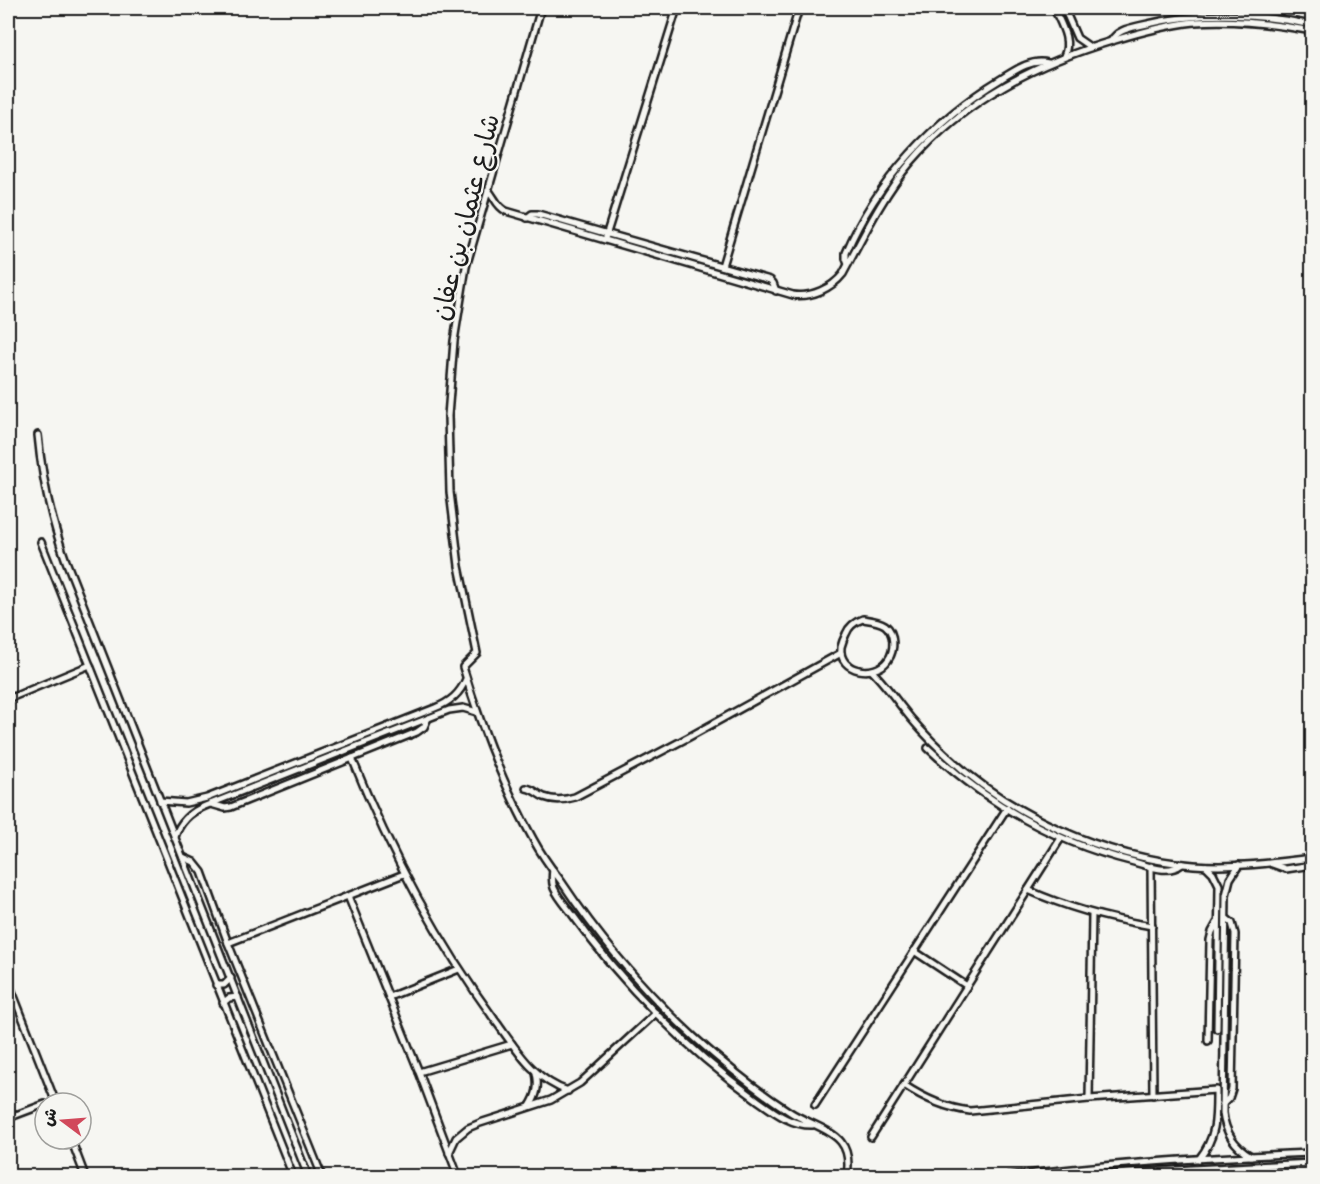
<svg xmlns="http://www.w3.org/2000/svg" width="1320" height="1184" viewBox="0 0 1320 1184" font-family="'Indie Flower','Playpen Sans Arabic',sans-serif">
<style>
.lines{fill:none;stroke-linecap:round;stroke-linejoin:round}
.street-casing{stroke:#1c1c1c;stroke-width:10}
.street{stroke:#f6f6f2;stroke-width:5}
.labels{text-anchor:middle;stroke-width:4.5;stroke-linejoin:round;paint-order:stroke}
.street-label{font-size:26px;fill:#1c1c1c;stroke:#f6f6f2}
</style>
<rect width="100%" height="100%" fill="#f6f6f2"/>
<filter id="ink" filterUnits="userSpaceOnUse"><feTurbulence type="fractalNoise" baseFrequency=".0167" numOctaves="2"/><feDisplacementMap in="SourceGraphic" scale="12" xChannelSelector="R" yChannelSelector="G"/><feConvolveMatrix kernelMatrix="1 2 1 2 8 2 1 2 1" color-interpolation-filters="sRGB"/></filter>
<g filter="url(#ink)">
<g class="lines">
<defs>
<g id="street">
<path d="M541,8L466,267L454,341L448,416L450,492L459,566L477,653L463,667C481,727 503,785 533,839C541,854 551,868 561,881C599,938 643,990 694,1037C724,1064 756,1090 790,1112C805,1122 831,1129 841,1142C849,1152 849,1164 847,1176"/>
<path d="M1054,8C1060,23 1072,40 1064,56"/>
<path d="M1064,8L1077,38L1090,47"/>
<path d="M1111,41C1118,29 1131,28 1143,25C1199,11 1256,13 1312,25"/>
<path d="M488,190C495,197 496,206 506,211L793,295C811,298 832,288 843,274C864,235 883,195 911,162C965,99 1037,63 1115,40C1141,32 1168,25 1195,22C1234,19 1275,24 1312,31"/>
<path d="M527,218L532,214H538L770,280L773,283L776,291"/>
<path d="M606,236L677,8"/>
<path d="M848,264L846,259V253C876,181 935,119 1001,79C1014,71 1032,58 1048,63"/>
<path d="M722,266L799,8"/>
<path d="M38,435C42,479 51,520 66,561L308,1176"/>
<path d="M41,542L293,1176"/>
<path d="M863,619C870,620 879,621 885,625C895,633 895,650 888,660C876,678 838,673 841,647C842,643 844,638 846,634C849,626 854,622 863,619Z"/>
<path d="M872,671C883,682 892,694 901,706C914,723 929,739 944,753C1009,815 1104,858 1194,865C1234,868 1273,863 1312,858"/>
<path d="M8,699L90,665"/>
<path d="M928,748C986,803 1056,843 1134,862C1149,866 1168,875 1182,864"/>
<path d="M352,758C390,853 437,941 497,1023C516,1049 535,1081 568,1091"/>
<path d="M526,788C534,789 537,794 544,797C554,801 565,800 575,797L689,737L841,653"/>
<path d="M160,801L186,803L207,798L435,708C450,702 460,694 466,679"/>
<path d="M211,804L225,808L231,807L417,732L424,727L428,718"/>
<path d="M175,837C180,821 190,812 205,806L449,710L463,708L477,712"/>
<path d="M183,857L194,862L202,872L228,943L322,1176"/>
<path d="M1272,864L1286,869L1312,865"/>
<path d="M1239,865L1230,879L1226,895L1223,1113C1225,1132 1234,1146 1251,1156"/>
<path d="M1151,866L1153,1095"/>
<path d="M1206,866L1213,873L1219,885L1217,1029"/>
<path d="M553,870C552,876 552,882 554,888C558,897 566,906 572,914C622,984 686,1049 756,1099C773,1111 791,1126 813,1125"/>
<path d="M1028,890C1068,908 1109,919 1152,926"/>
<path d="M348,896L419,1072L458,1176"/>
<path d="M228,943L404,874"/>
<path d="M914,951L967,986"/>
<path d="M8,981L56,1103"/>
<path d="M216,985H224L231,978"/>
<path d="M389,997L459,969"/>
<path d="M223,1003L229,998L238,997"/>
<path d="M1208,1041L1210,940L1212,932L1217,923"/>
<path d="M419,1072L512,1044"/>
<path d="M904,1085C925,1099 945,1108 970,1111L1089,1099L1216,1090C1216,1117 1217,1137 1199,1159"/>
<path d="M1089,1099L1092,914"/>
<path d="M1223,1104L1229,1098L1232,1089L1235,934L1232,923L1227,919"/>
<path d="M815,1105L1007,808"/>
<path d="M530,1106C537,1095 539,1086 536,1073"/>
<path d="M8,1118L45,1104"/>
<path d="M871,1137L1061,838"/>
<path d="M71,1139L85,1176"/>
<path d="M449,1153L456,1138L468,1128L480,1123L551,1100L580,1083L656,1013"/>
<path d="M1010,1176C1110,1163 1211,1157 1312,1153"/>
<path d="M1083,1176L1192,1169L1312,1163"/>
</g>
</defs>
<!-- street casing -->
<use href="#street" class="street-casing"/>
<!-- street -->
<use href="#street" class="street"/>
</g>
</g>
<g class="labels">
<!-- street labels -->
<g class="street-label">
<text transform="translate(465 217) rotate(-76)" y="9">شارع عثمان بن عفان</text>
</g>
</g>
<!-- margin -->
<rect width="1320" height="1184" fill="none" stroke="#f6f6f2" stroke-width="30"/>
<rect x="15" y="15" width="1290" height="1154" fill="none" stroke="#1c1c1c" stroke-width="2" filter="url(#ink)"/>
<!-- north arrow -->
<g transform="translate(63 1121) rotate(286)"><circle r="28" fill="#f6f6f2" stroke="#9f9f9c" stroke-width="1.5"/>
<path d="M0-4.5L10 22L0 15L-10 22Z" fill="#d1495b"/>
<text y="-9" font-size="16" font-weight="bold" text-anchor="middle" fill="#1c1c1c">ش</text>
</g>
</svg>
